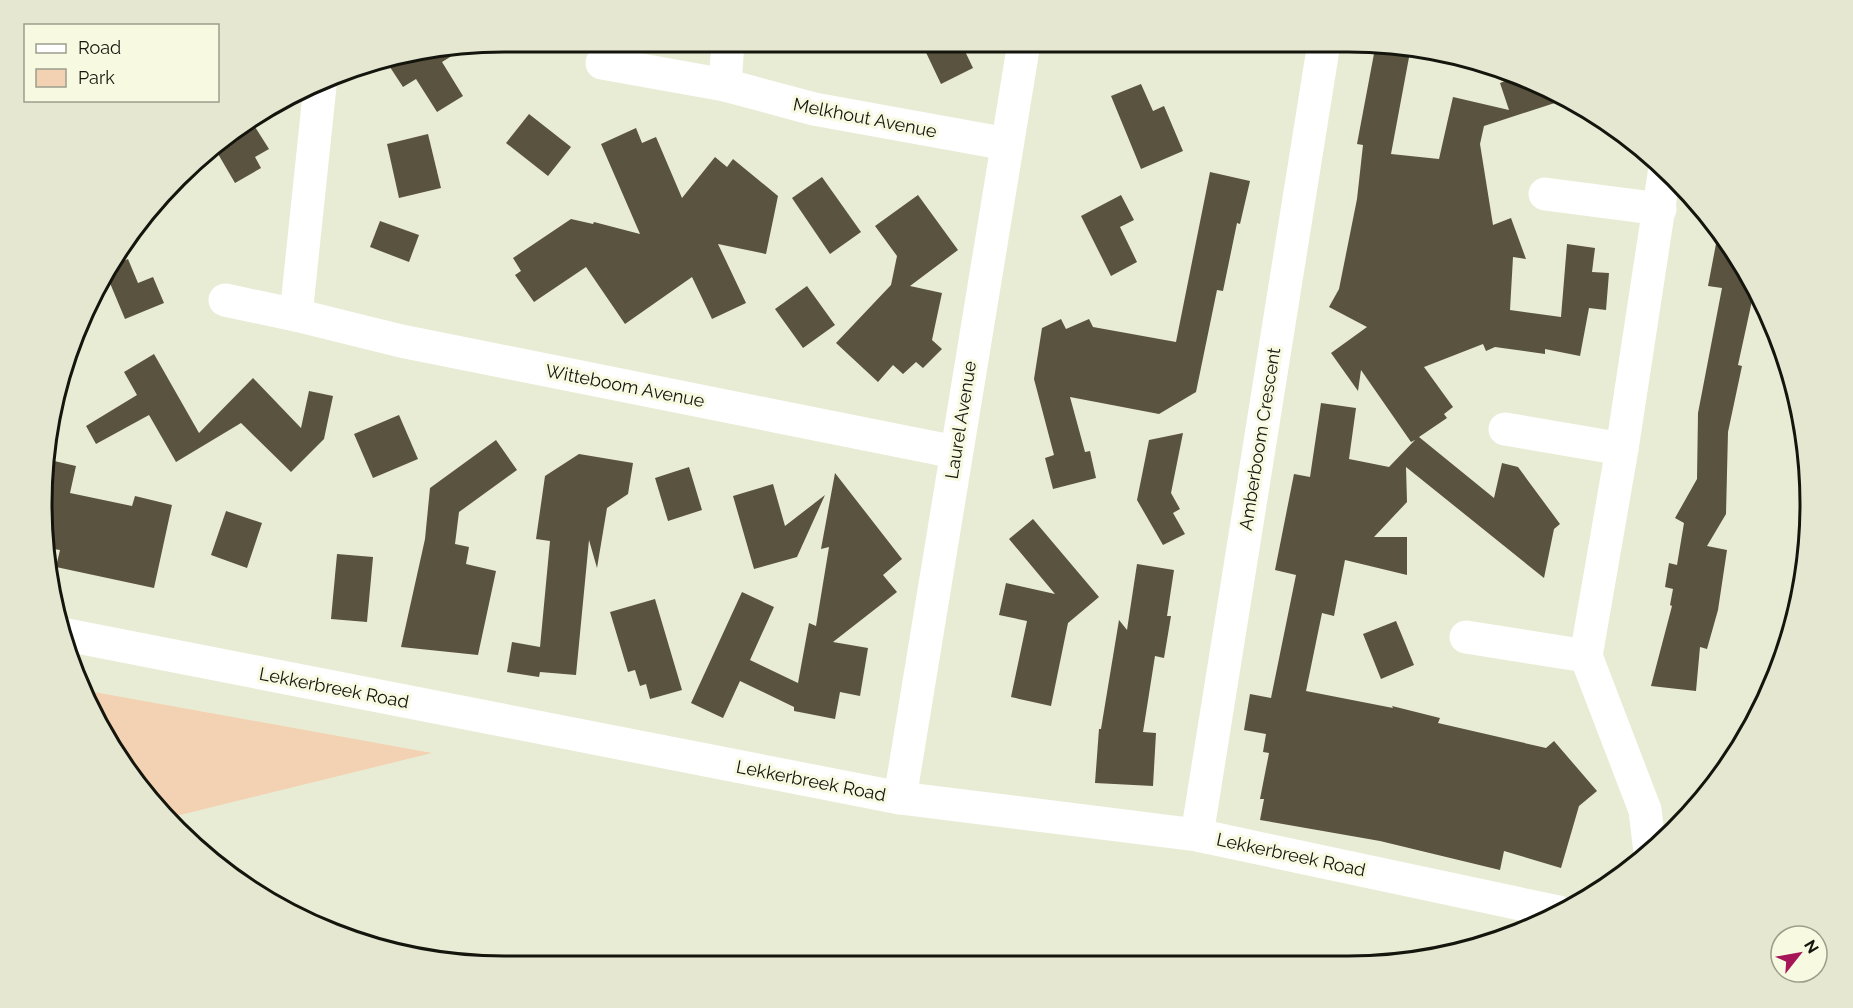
<svg xmlns="http://www.w3.org/2000/svg" width="1853" height="1008" viewBox="0 0 1853 1008" font-family="Raleway,sans-serif">
<style>
.green{fill:#f2d2b2}
.building{fill:#5a533f}
.lines{fill:none;stroke-linecap:round;stroke-linejoin:round}
.minor{stroke:#fff;stroke-width:33}
.labels{text-anchor:middle;stroke-width:6;stroke-linejoin:round;paint-order:stroke}
.street-label{font-size:18px;fill:#14150d;stroke:#f7f9e1}
.rim{fill:none;stroke:#14150d;stroke-width:3}
</style>
<rect width="100%" height="100%" fill="#e9ecd4"/>
<!-- green -->
<g class="green">
<path d="M83,690L432,753L168,818L157,809Z"/>
<path d="M444,952L712,964L474,965L424,957Z"/>
</g>
<!-- building -->
<g class="building">
<path d="M921,42L961,43L973,68L941,84Z"/>
<path d="M1376,43L1406,47L1405,51L1410,52L1391,154L1439,159L1453,97L1509,110L1500,83L1516,77L1567,99L1484,126L1480,144L1493,225L1511,218L1526,259L1513,257L1510,310L1561,317L1567,244L1595,248L1592,272L1609,273L1606,310L1589,308L1580,356L1545,349V354L1495,347L1486,351L1483,344L1424,367L1453,407L1444,414L1447,418L1419,437L1494,498L1502,463L1518,467L1560,524L1554,529L1544,578L1406,467L1407,502L1374,537H1407V575L1345,560L1334,616L1322,613L1306,691L1393,708L1392,706L1440,718L1438,723L1546,748L1554,741L1597,791L1579,806L1561,868L1504,851L1500,870L1380,841L1260,820L1264,799H1260L1269,753L1263,752L1266,734L1244,730L1250,694L1271,698L1296,575L1275,570L1294,474L1310,477L1321,403L1356,408L1349,459L1389,467L1415,440L1411,442L1361,370L1358,391L1331,353L1367,327L1329,307L1339,289L1357,199L1363,145L1357,144Z"/>
<path d="M463,49L442,62L463,96L437,112L416,79L403,87L386,61Z"/>
<path d="M1141,84L1153,111L1164,106L1183,151L1141,169L1111,96Z"/>
<path d="M529,114L571,147L548,176L506,143Z"/>
<path d="M252,122L269,149L255,157L261,168L235,183L214,147L222,138Z"/>
<path d="M636,128L642,143L656,137L682,198L715,157L727,167L733,159L778,196L766,254L718,244L746,303L712,319L692,277L625,324L586,267L534,302L515,275L521,271L513,258L571,219L593,224L594,222L640,234L601,144Z"/>
<path d="M428,134L441,188L399,198L387,144Z"/>
<path d="M1210,172L1250,181L1240,224L1237,223L1223,291L1217,290L1196,392L1159,414L1070,397L1085,452L1090,451L1096,478L1053,489L1045,458L1054,455L1034,379L1042,328L1061,319L1066,329L1089,319L1093,327L1176,342Z"/>
<path d="M822,177L861,232L830,254L792,198Z"/>
<path d="M918,195L958,250L910,286L942,293L932,340L942,349L923,368L916,362L903,374L893,365L878,382L836,343L891,285L897,256L875,226Z"/>
<path d="M1121,195L1134,220L1120,227L1137,262L1111,276L1081,216Z"/>
<path d="M380,221L419,235L409,262L370,247Z"/>
<path d="M1719,228L1755,287L1738,365L1742,366L1728,432L1726,514L1707,546L1727,550L1718,610L1707,649L1700,647L1696,691L1651,686L1672,606L1670,605L1673,589L1665,587L1669,563L1677,565L1684,523L1675,518L1697,479L1698,413L1722,288L1708,286Z"/>
<path d="M128,259L138,283L153,277L164,303L125,319L107,276L111,266Z"/>
<path d="M807,286L835,325L803,348L775,309Z"/>
<path d="M154,354L199,433L253,378L301,428L309,391L333,396L324,439L291,472L241,423L176,462L149,415L96,444L86,426L137,395L124,372Z"/>
<path d="M399,415L418,459L373,478L354,434Z"/>
<path d="M1183,433L1171,493L1180,509L1173,513L1185,534L1163,545L1137,500L1149,440Z"/>
<path d="M496,440L517,470L459,512L455,544L469,547L466,564L496,571L478,655L401,647L425,539L430,488Z"/>
<path d="M579,454L633,463L628,494L607,508L597,568L589,540L576,675L540,672L539,677L507,672L512,642L540,647L550,541L536,539L545,476Z"/>
<path d="M50,460L76,466L70,493L132,506L135,496L172,505L154,588L56,567L60,550L46,548L43,535Z"/>
<path d="M689,467L702,510L668,521L655,478Z"/>
<path d="M835,473L902,559L883,575L897,592L833,642L868,648L860,696L840,692L835,719L794,711V707L740,681L723,718L691,703L742,592L774,607L750,660L798,683L809,623L816,626L829,547L821,549Z"/>
<path d="M773,484L785,526L825,495L797,557L754,569L733,496Z"/>
<path d="M226,511L262,523L247,568L211,555Z"/>
<path d="M1033,519L1099,597L1068,623L1051,706L1011,697L1027,621L999,615L1006,583L1055,594L1009,539Z"/>
<path d="M337,554L373,557L367,622L331,619Z"/>
<path d="M1137,564L1174,570L1167,616H1171L1164,658L1155,656L1143,732L1156,733L1153,786L1095,783L1099,729H1101L1119,620L1127,630Z"/>
<path d="M655,599L682,690L650,699L646,684L640,686L635,670L628,672L610,612Z"/>
<path d="M1396,621L1414,665L1381,679L1363,634Z"/>
</g>
<g class="lines">
<!-- minor -->
<g class="minor">
<path d="M728,42L725,85L814,109L1007,144"/>
<path d="M602,63L725,85"/>
<path d="M320,86L296,315L401,341L955,452"/>
<path d="M1545,194L1660,209"/>
<path d="M225,300L296,315"/>
<path d="M1505,429L1622,449"/>
<path d="M67,635L900,798L1197,835L1558,912"/>
<path d="M1466,637L1586,656"/>
<path d="M900,798L1024,43"/>
<path d="M1197,835L1324,43"/>
<path d="M1650,852L1645,810L1586,656L1622,449L1665,168"/>
</g>
</g>
<g class="labels">
<!-- street labels -->
<g class="street-label">
<text transform="translate(865 118) rotate(11)" y="6">Melkhout Avenue</text>
<text transform="translate(625 386) rotate(11)" y="6">Witteboom Avenue</text>
<text transform="translate(961 420) rotate(-81)" y="6">Laurel Avenue</text>
<text transform="translate(1260 439) rotate(-81)" y="6">Amberboom Crescent</text>
<text transform="translate(334 688) rotate(11)" y="6">Lekkerbreek Road</text>
<text transform="translate(811 781) rotate(11)" y="6">Lekkerbreek Road</text>
<text transform="translate(1291 855) rotate(12)" y="6">Lekkerbreek Road</text>
</g>
</g>
<!-- crop -->
<path d="M0 0H1853V1008H0ZM504 52H1348A452 452 0 0 1 1800 504V504A452 452 0 0 1 1348 956H504A452 452 0 0 1 52 504V504A452 452 0 0 1 504 52Z" fill="#e5e7d0" fill-rule="evenodd"/>
<path class="rim" d="M504 52H1348A452 452 0 0 1 1800 504V504A452 452 0 0 1 1348 956H504A452 452 0 0 1 52 504V504A452 452 0 0 1 504 52Z"/>
<!-- legend -->
<rect x="24" y="24" width="195" height="78" fill="#f7f9e1" stroke="#9c9e8c" stroke-width="1.5"/>
<rect x="36" y="44" width="30" height="9" fill="#ffffff" stroke="#9c9e8c" stroke-width="1.5"/>
<text x="78" y="54" font-size="18" fill="#14150d">Road</text>
<rect x="36" y="69" width="30" height="18" fill="#f2d2b2" stroke="#9c9e8c" stroke-width="1.5"/>
<text x="78" y="84" font-size="18" fill="#14150d">Park</text>
<!-- north arrow -->
<g transform="translate(1799 954) rotate(59)"><circle r="28" fill="#f7f9e1" stroke="#9c9e8c" stroke-width="1.5"/>
<path d="M0-4.5L10 22L0 15L-10 22Z" fill="#a51557"/>
<text y="-9" font-size="16" font-weight="bold" text-anchor="middle" fill="#14150d">N</text>
</g>
</svg>
